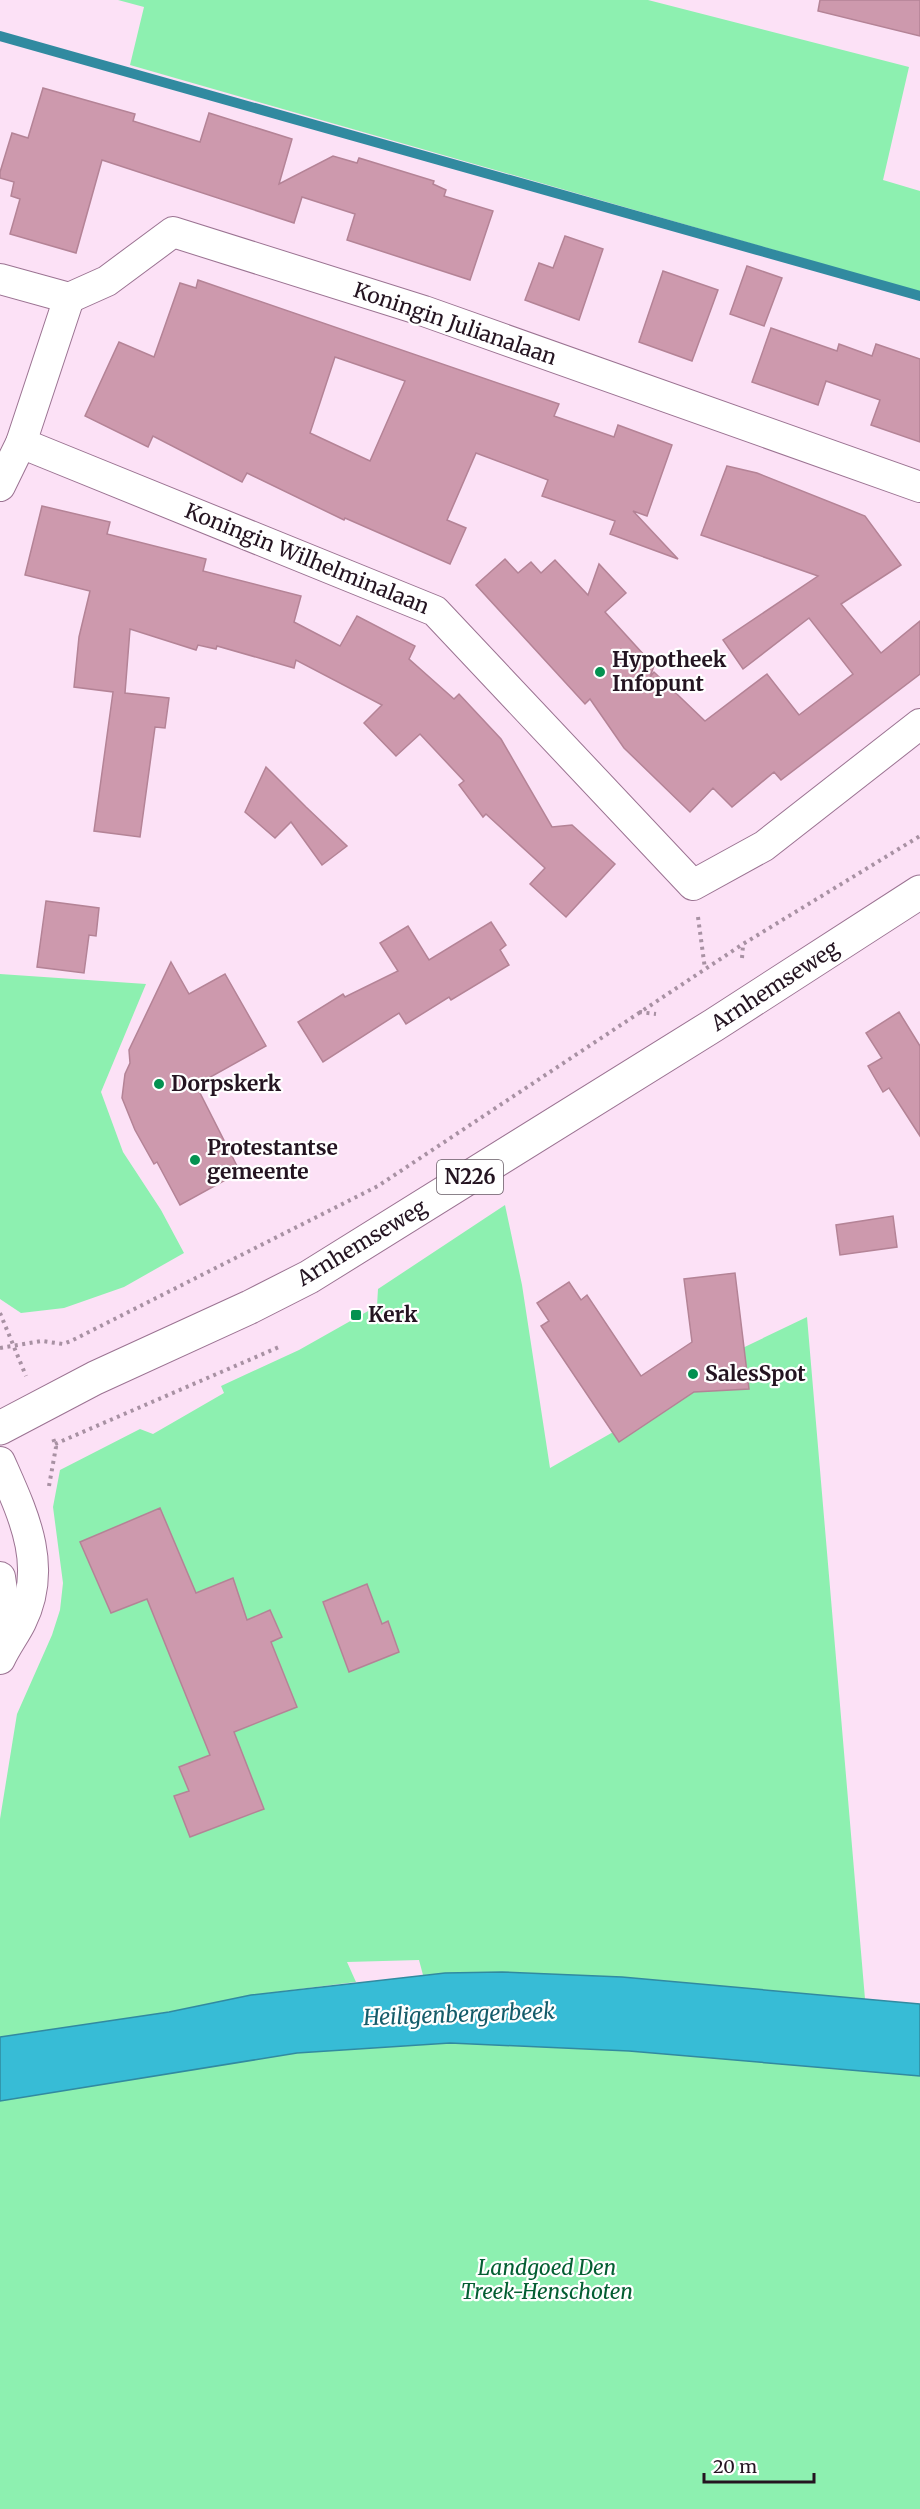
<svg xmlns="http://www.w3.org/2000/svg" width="920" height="2509" viewBox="0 0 920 2509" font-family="Merriweather,serif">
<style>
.green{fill:#8df0b0}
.water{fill:#37bcd6;stroke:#318aa0;stroke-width:1.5}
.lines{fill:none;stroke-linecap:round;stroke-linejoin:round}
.stream{stroke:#318aa0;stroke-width:10}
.building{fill:#cd99ad;stroke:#b48396;stroke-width:1.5;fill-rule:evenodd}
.minor-casing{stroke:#9b7392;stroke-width:32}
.primary-casing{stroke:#9b7392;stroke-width:35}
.path{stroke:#a891a3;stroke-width:4;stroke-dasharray:3 4.5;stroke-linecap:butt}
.minor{stroke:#fff;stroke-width:30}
.primary{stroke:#fff;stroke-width:33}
.poi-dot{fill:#039150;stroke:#fff;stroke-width:2}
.labels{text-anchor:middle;stroke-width:4.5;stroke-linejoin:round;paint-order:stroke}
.shield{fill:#fff;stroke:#665a64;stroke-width:1.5}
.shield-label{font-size:20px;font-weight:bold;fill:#241421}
.street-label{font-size:21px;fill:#241421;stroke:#fff}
.poi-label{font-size:21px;font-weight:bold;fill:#241421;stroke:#fff;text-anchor:start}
.park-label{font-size:21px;font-style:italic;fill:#035e32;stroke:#fff}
.water-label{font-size:22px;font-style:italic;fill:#155c6a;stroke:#fff}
</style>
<rect width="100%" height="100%" fill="#fce1f6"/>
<!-- green -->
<g class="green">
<path d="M118,0H648L909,67L883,180L920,191V292L130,65L144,7Z"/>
<path d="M0,974L146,984L101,1092L123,1152L161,1210L184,1253L124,1287L64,1308L21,1313L0,1299Z"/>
<path d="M505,1205L522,1285L550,1468L650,1411L707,1365L807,1317L865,1999L622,1977L502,1972L423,1975L419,1960L347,1962L356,1982L251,1995L169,2012L0,2037V1819L17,1714L52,1635L60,1610L63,1583L53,1507L60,1470L140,1429L153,1434L224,1393L221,1386L299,1350L377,1306L378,1289Z"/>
<path d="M450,2043L629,2051L920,2075V2509H0V2101L297,2053Z"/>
</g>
<!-- water -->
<path class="water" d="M502,1972L622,1977L920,2004V2076L629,2051L450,2043L297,2053L0,2101V2037L169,2012L251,1995L445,1973Z"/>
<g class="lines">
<!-- stream -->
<path class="stream" d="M0,36L920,296"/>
</g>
<!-- building -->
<g class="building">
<path d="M820,0H920V36L818,11Z"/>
<path d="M43,88L135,114L133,121L200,142L209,113L292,139L279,184L333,156L357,163L359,158L434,181L433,184L446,190L444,196L493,211L470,280L347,240L355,214L302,197L294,223L102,160L76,253L10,234L20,199L11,196L14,182L0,178V172L12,133L28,138Z"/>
<path d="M565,236L603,249L579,320L525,300L539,263L553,268Z"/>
<path d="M747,266L782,278L764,326L730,314Z"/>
<path d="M663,271L718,290L692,361L639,342Z"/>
<path d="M198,280L559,404L554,416L614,437L618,425L672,445L647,516L633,511L678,559L610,534L615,521L542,496L548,480L476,453L447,520L466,528L450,564L345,518L344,520L247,473L242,482L153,436L148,447L85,416L119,342L154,357L180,283L196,288ZM335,357L405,381L370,461L310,433Z"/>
<path d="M771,328L837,351L839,344L872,356L876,344L920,359V442L871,425L880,400L826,381L818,405L752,382Z"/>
<path d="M727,466L757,473L865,516L901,565L841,604L881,653L920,621V674L781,780L774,772L732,807L713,788L690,812L624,748L590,699L585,704L476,585L505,559L518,573L531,562L541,573L555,560L588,595L599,564L626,593L605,612L654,666L650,677L654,672L705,721L767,674L799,715L853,674L809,618L743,669L723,640L818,576L701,535Z"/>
<path d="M42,506L110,522L107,534L206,559L203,571L301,596L294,622L340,646L357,616L415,646L409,659L454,699L459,694L501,739L552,827L572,825L615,864L566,917L530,884L545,868L486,814L483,817L459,785L464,781L420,734L396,756L364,723L382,705L296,660L294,668L217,646L216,649L198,645L196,650L130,629L125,693L169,698L165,728L155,727L140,837L94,831L113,692L74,687L79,637L90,591L25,575Z"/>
<path d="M266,767L306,807L347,846L322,865L291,822L275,838L245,812Z"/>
<path d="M46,901L99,908L96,936L89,935L84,973L37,967Z"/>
<path d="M491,922L506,945L500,950L509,965L451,1000L449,997L406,1024L399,1013L323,1062L298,1022L343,994L345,997L398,971L380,943L408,926L429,960Z"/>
<path d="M171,962L189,994L225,974L266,1046L196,1085L240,1172L180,1205L157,1162L154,1164L135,1130L122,1098L125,1074L130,1063L129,1050Z"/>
<path d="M899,1012L920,1046V1136L889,1088L883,1092L868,1066L882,1058L866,1033Z"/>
<path d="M893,1216L897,1247L840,1255L836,1225Z"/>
<path d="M735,1273L749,1389L694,1392L619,1442L541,1326L549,1321L537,1303L569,1282L581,1300L587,1295L641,1376L692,1342L684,1279Z"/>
<path d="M160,1508L196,1593L233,1578L247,1620L270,1610L282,1637L271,1642L297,1707L234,1732L264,1809L190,1837L174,1796L189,1791L179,1767L210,1755L147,1599L111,1613L80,1542Z"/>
<path d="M367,1584L382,1624L388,1621L399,1652L349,1672L323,1602Z"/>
</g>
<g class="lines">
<defs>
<g id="minor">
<path d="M0,279L69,298L107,281L173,232L424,311L920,487"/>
<path d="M21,443L435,611L693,885L764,846L920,724"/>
<path d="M0,486L21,443L69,298"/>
<path d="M0,1462C23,1514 49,1566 21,1622C15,1634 6,1646 0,1659"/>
<path d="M0,1577L5,1611V1646"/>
</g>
<path id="primary" d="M0,1428L95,1378L250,1307L309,1277L714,1025L920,892"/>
</defs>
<!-- minor casing -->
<use href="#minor" class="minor-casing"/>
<!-- primary casing -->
<use href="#primary" class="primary-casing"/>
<!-- path -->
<g class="path">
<path d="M698,917L705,969"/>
<path d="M742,958L743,945"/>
<path d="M639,1012L656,1014"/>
<path d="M0,1313L26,1376"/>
<path d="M0,1348L42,1341L63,1344L71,1341L378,1186L743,944L920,836"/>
<path d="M55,1444L279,1347"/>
<path d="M49,1486L56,1447L53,1438"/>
</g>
<!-- minor -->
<use href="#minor" class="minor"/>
<!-- primary -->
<use href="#primary" class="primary"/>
</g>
<!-- markers -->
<g class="poi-dot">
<circle cx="600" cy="672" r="6"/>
<circle cx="159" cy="1084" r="6"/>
<circle cx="195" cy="1160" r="6"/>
<rect x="350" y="1309" width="12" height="12" rx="3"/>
<circle cx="693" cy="1374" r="6"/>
</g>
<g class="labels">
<!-- shield labels -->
<rect class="shield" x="437" y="1160" width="66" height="34" rx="4.5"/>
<g class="shield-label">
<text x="470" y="1184">N226</text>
</g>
<!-- street labels -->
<g class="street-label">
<text transform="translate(455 324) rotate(19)" y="7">Koningin Julianalaan</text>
<text transform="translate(307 559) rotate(22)" y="7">Koningin Wilhelminalaan</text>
<text transform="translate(775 986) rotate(-33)" y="7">Arnhemseweg</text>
<text transform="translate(362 1243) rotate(-31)" y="7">Arnhemseweg</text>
</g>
<!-- poi labels -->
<g class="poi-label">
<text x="612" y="667">Hypotheek<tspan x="612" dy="24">Infopunt</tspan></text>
<text x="171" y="1091">Dorpskerk</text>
<text x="207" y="1155">Protestantse<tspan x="207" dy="24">gemeente</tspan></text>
<text x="368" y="1322">Kerk</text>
<text x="705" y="1381">SalesSpot</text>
</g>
<!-- park labels -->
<g class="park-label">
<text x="547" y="2275">Landgoed Den<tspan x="547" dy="24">Treek-Henschoten</tspan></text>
</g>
<!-- water labels -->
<g class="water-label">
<text transform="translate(459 2014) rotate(-2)" y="8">Heiligenbergerbeek</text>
</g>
</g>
<!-- scale -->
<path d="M704 2473v9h110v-9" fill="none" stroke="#241421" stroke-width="3"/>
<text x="713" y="2473" font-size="18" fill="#241421" stroke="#ffffff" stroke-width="4.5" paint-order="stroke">20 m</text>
</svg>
